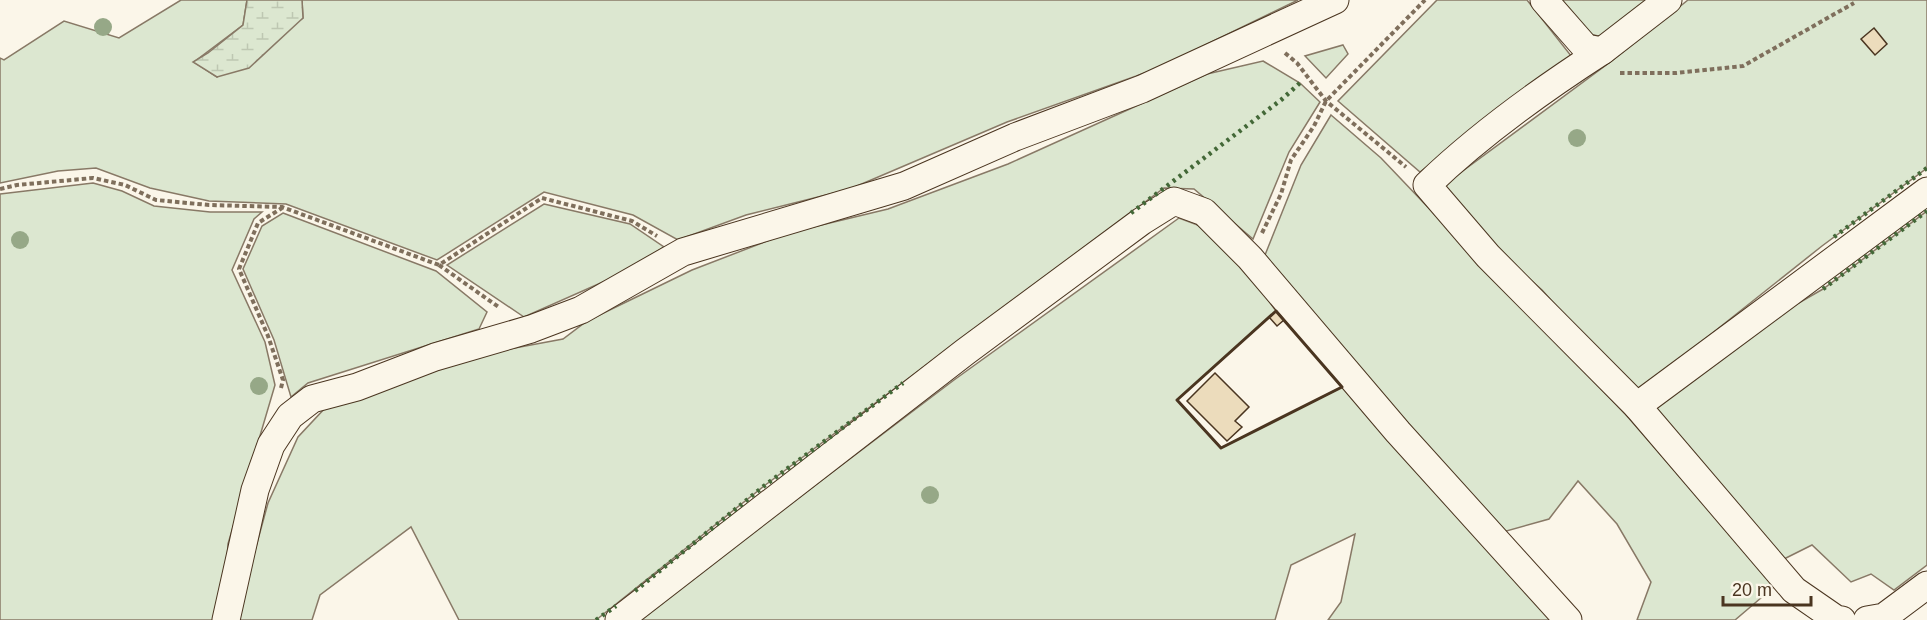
<svg xmlns="http://www.w3.org/2000/svg" width="1927" height="620" viewBox="0 0 1927 620" font-family="Arial,sans-serif">
<style>
.grass{fill:#dce7d0;stroke:#887966;stroke-width:1.5}
.wetland{fill:url(#wetland-marsh);stroke:#887966;stroke-width:1.5}
.building{fill:#ecdcbc;stroke:#4a3520;stroke-width:1.5}
.lines{fill:none;stroke-linecap:round;stroke-linejoin:round}
.minor-casing{stroke:#4a3520;stroke-width:29}
.path{stroke:#7f6f5c;stroke-width:4;stroke-dasharray:4.5 3;stroke-linecap:butt}
.minor{stroke:#fbf6e9;stroke-width:27}
.hedge{stroke:#436837;stroke-width:4.5;stroke-dasharray:3 4.5;stroke-linecap:butt}
.wall{stroke:#4a3520;stroke-width:3}
.tree{fill:#96a887}
</style>
<defs>
<pattern id="wetland-marsh" width="20" height="14" patternUnits="userSpaceOnUse" patternTransform="scale(1.5)"><rect width="20" height="14" fill="#dce7d0"/><path d="M1 5h8M5 5V1M11 12h8M15 12V8" fill="none" stroke="#bec7b2"/></pattern>
</defs>
<rect width="100%" height="100%" fill="#fbf6e9"/>
<!-- grass -->
<g class="grass">
<path d="M181,0H247L243,25L194,62L217,77L303,18L302,0H1298L1156,69L1007,122L850,189L746,215L678,240L633,215L544,192L437,260L286,204L209,201L150,188L96,168L58,171L0,183V58L4,60L64,21L119,38Z"/>
<path d="M1437,0H1527L1572,57L1420,172L1338,101Z"/>
<path d="M1553,0H1648L1602,37L1582,32Z"/>
<path d="M1688,0H1927V168L1822,246L1642,389L1629,387L1542,290L1496,249L1441,187L1613,60Z"/>
<path d="M1343,45L1348,54L1326,78L1305,56Z"/>
<path d="M1263,61L1300,83L1320,102L1289,152L1253,239L1194,189L1164,188L764,486L596,620H459L411,527L320,595L312,620H236L268,503L298,437L327,406L462,358L563,339L587,321L692,270L788,233L888,209L1008,164L1207,74Z"/>
<path d="M1331,115L1381,158L1627,416L1775,586L1735,620H1637L1651,582L1617,524L1578,481L1549,519L1503,532L1358,366L1265,255L1301,165Z"/>
<path d="M93,183L122,191L154,206L210,212H262L254,219L232,270L265,342L275,385L228,544L225,595L213,620H0V194Z"/>
<path d="M544,204L630,224L664,247L621,274L524,317L447,265Z"/>
<path d="M1927,211V565L1894,590L1871,574L1851,582L1812,545L1782,560L1651,410L1764,323L1823,289Z"/>
<path d="M283,213L436,271L487,312L479,329L308,383L291,397L274,340L243,269L262,226Z"/>
<path d="M1179,218L1203,227L1249,273L1276,311L1177,400L1221,448L1342,387L1554,620H1328L1341,602L1355,534L1291,565L1275,620H637L954,380Z"/>
</g>
<!-- wetland -->
<path class="wetland" d="M247,0H302L303,18L249,68L217,77L193,62L208,53L243,25Z"/>
<!-- building -->
<g class="building">
<path d="M1874,28L1887,44L1875,55L1861,39Z"/>
<path d="M1276,311L1284,320L1277,326L1269,317Z"/>
<path d="M1215,373L1249,407L1235,421L1242,427L1227,441L1187,401Z"/>
</g>
<g class="lines">
<defs>
<g id="minor">
<path d="M1544,0L1586,48L1602,51L1668,0"/>
<path d="M1602,51C1540,91 1480,134 1427,185L1488,256L1637,406L1794,590L1836,619L1842,620"/>
<path d="M1637,406L1927,191"/>
<path d="M226,620L255,490L271,445L290,416L312,399L357,387L435,357L531,329L581,310L683,252L904,186L1015,137L1142,89L1335,0"/>
<path d="M619,620L965,352L1142,221L1174,201L1204,212L1250,258L1398,432L1568,620"/>
<path d="M1867,620L1884,617L1927,585"/>
</g>
</defs>
<!-- minor casing -->
<use href="#minor" class="minor-casing"/>
<!-- path -->
<g class="path">
<path d="M1285,53L1297,63L1326,101L1406,167"/>
<path d="M1620,73H1676L1743,66L1854,3"/>
<path d="M0,189L17,185L93,178L125,185L156,200L209,205L282,207L439,265L542,198L632,221L657,236"/>
<path d="M1262,233L1281,194L1291,160L1314,126L1326,101L1425,0"/>
<path d="M439,265L500,308"/>
<path d="M281,388L283,380L268,336L239,269L258,223L282,208"/>
</g>
<!-- minor -->
<use href="#minor" class="minor"/>
<!-- hedge -->
<g class="hedge">
<path d="M1131,213L1281,100L1300,83"/>
<path d="M1834,237L1927,168"/>
<path d="M1823,289L1927,211"/>
<path d="M635,591L764,486L903,383"/>
<path d="M596,620L616,606"/>
</g>
<!-- wall -->
<path class="wall" d="M1276,311L1342,387L1221,448L1177,400Z"/>
</g>
<!-- trees -->
<g class="tree">
<circle cx="103" cy="27" r="9"/>
<circle cx="1577" cy="138" r="9"/>
<circle cx="20" cy="240" r="9"/>
<circle cx="259" cy="386" r="9"/>
<circle cx="930" cy="495" r="9"/>
</g>
<!-- scale -->
<path d="M1723 596v9h88v-9" fill="none" stroke="#4a3520" stroke-width="3"/>
<text x="1732" y="596" font-size="18" fill="#4a3520" stroke="#fbf6e9" stroke-width="4.5" paint-order="stroke">20 m</text>
</svg>
